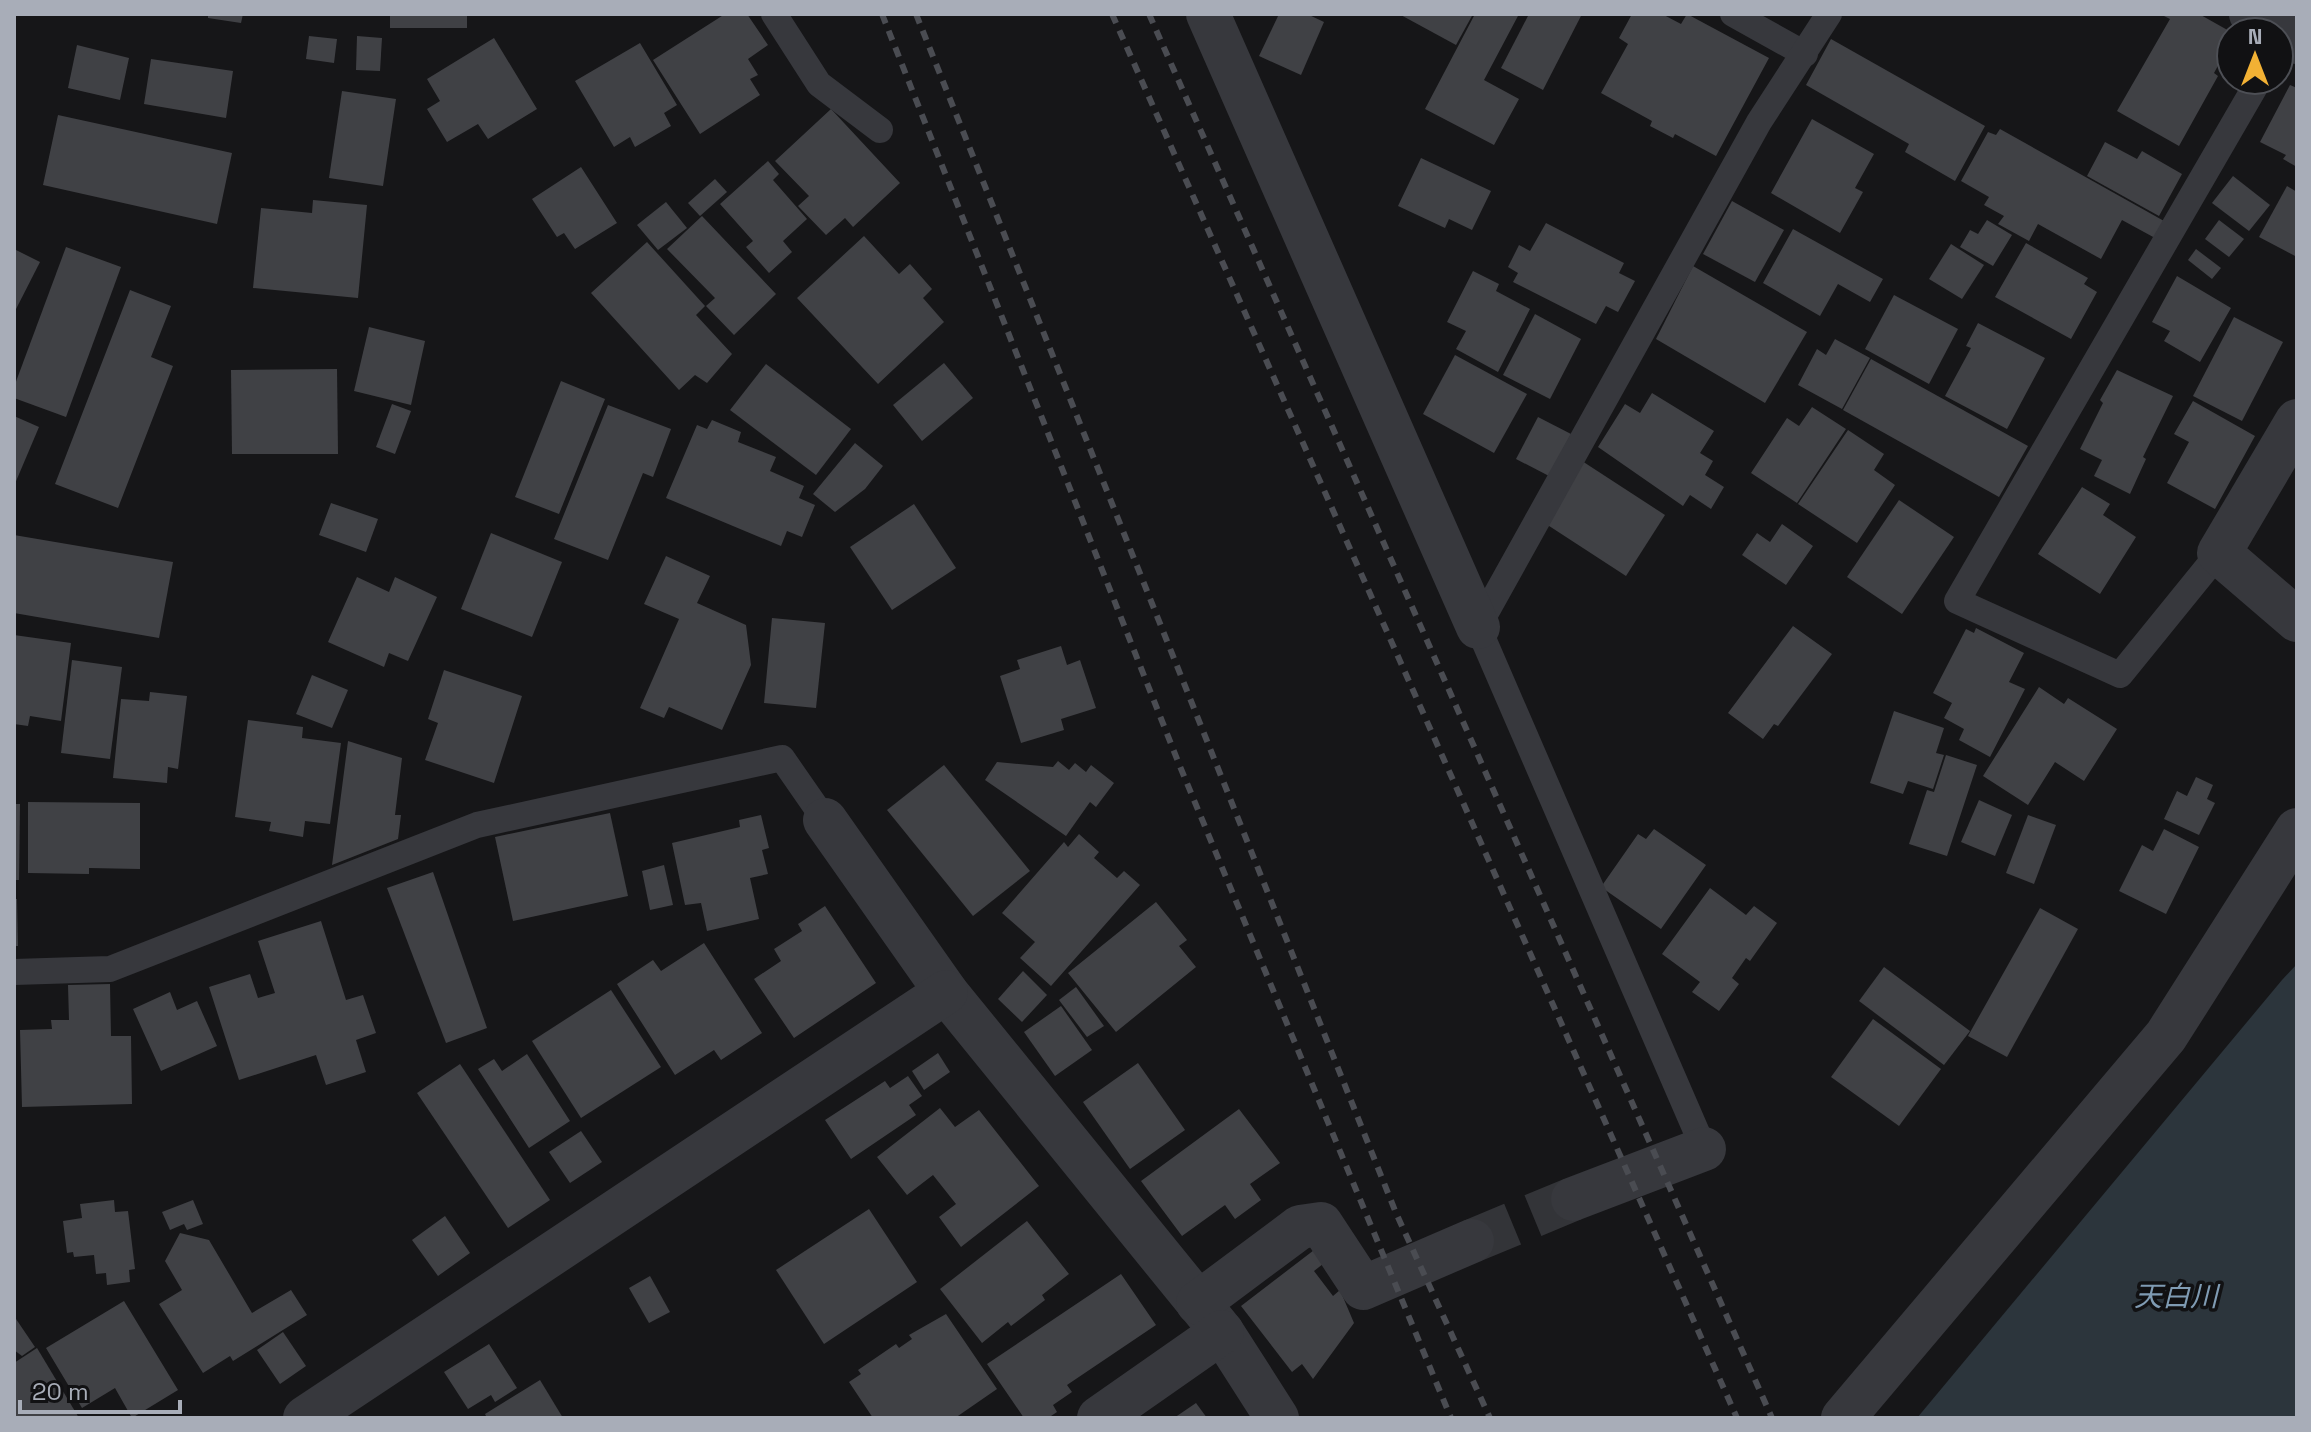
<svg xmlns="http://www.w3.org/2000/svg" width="2311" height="1432" viewBox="0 0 2311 1432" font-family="'Space Grotesk','Noto Sans JP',sans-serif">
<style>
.water{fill:#2c353c}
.building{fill:#404145}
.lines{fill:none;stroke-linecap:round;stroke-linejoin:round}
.minor-tunnel{stroke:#333438;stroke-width:44;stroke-dasharray:44 22;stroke-linecap:butt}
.service{stroke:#37383d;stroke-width:26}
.minor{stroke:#37383d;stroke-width:44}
.rail{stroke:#4a4c52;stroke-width:6;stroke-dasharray:10 8;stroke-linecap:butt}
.labels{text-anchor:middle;stroke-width:7;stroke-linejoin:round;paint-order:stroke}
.water-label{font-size:28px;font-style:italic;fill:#7f9bb3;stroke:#111113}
</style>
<rect width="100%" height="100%" fill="#161618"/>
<!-- water -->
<path class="water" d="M2297,964V1418H1917L2282,980Z"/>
<!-- building -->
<g class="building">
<path d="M208,14H243L241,23L208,18Z"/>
<rect x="390" y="14" width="77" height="14"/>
<path d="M725,14H747L768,45L748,59L758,75L750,79L760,95L700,134L653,60Z"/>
<path d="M1279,14H1307L1324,22L1301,75L1259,56Z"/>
<path d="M1399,14H1473L1456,45Z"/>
<path d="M1475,14H1519L1484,80L1519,99L1494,145L1425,109Z"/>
<path d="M1529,14H1582L1543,90L1501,68Z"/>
<path d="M1632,14H1662L1681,24L1687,14L1769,58L1716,156L1675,134L1673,138L1650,126L1652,121L1601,93L1628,44L1619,38Z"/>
<path d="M2160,14H2199L2231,32V42L2214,73L2218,76L2179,146L2117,111L2170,19Z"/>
<path d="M309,36L337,39L334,63L306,59Z"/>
<path d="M357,36L382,38L380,71L356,70Z"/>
<path d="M494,38L537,109L488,139L478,124L447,142L427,109L440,101L427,79Z"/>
<path d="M1831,39L1985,126L1955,181L1905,152L1909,144L1806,85Z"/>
<path d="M640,43L677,105L664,113L671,126L635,147L630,137L614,147L575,81Z"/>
<path d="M77,45L129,58L120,100L68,88Z"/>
<path d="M151,59L233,71L226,118L144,104Z"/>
<path d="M2290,85L2297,88V167L2283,159L2286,155L2260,142Z"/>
<path d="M342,91L396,99L383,186L329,178Z"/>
<path d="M831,109L900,183L853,227L845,218L826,235L798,206L809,196L775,161Z"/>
<path d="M58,115L232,153L217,224L43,185Z"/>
<path d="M1812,119L1874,154L1855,188L1863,192L1840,233L1771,193Z"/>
<path d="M2000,129L2164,221L2155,238L2122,220L2101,259L2038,224L2029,241L1998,224L2004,216L1984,205L1989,197L1961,181L1988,132L1996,135Z"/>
<path d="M2105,142L2137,159L2142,151L2182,174L2159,216L2087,176Z"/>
<path d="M1421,158L1491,191L1472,230L1449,219L1445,228L1398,206Z"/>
<path d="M768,161L779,174L773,180L807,219L783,241L792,252L769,273L746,247L753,241L720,204Z"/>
<path d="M581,167L617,223L575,249L564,233L557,237L532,199Z"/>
<path d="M2233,176L2270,205L2249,231L2212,203Z"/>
<path d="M715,179L727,192L700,216L688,203Z"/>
<path d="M2287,186L2297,192V257L2259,237Z"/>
<path d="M313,200L367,205L358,298L253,288L261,208L312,213Z"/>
<path d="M1732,201L1784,230L1755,282L1703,254Z"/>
<path d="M666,202L687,228L658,250L637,225Z"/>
<path d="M702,216L776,294L734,335L706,306L715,298L667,249Z"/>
<path d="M1987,220L2012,235L1993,266L1960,247L1970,230L1978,234Z"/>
<path d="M2219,220L2244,239L2229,257L2205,239Z"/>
<path d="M1546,223L1624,263L1619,273L1635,281L1618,312L1606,306L1596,324L1513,282L1518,273L1508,267L1519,245L1530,251Z"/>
<path d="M1793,229L1883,279L1870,302L1838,284L1820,316L1763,283Z"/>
<path d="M864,236L899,274L910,264L932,289L923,298L944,322L878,384L797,298Z"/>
<path d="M647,242L705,306L696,315L732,354L707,383L695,375L679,390L591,293Z"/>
<path d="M2026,243L2088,278L2084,284L2097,292L2071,339L1995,297Z"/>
<path d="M1951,244L1984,265L1962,299L1929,279Z"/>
<path d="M66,247L121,267L66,417L14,398V387Z"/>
<path d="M14,249L40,262L14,313Z"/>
<path d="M2196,249L2221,268L2212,279L2188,260Z"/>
<path d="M1693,266L1807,332L1765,403L1656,339Z"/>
<path d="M1473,271L1499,284L1496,291L1530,309L1498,372L1456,349L1466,331L1447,322Z"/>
<path d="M2177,276L2231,308L2200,362L2164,341L2170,331L2152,322Z"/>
<path d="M130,290L171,306L151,357L173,366L118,508L55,484Z"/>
<path d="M1894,295L1958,329L1929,384L1865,349Z"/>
<path d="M1535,314L1581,339L1550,399L1503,375Z"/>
<path d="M2234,317L2283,342L2242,421L2193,396Z"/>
<path d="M1978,323L2045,358L2007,429L1945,396L1971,348L1966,346Z"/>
<path d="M369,327L425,341L411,405L354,391Z"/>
<path d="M1835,339L1870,358L1842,409L1798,385L1817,349L1826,355Z"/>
<path d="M1455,355L1527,394L1494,453L1423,414Z"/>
<path d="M1871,359L2028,446L1999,497L1843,410Z"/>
<path d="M944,363L973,398L922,441L893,405Z"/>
<path d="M766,364L851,429L816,475L730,410Z"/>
<path d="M337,369L338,454H232L231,370Z"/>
<path d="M2117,370L2173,396L2143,457L2146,459L2130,494L2094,476L2102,460L2080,449L2103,403L2100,400Z"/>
<path d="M561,381L605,399L559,514L515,497Z"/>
<path d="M1652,393L1714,431L1700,453L1713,461L1705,475L1724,487L1711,509L1690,495L1683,506L1598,447L1625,404L1640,413Z"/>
<path d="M2193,401L2255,436L2215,509L2167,483L2189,442L2174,434Z"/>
<path d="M392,404L411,411L395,454L376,447Z"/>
<path d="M608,405L671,429L653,477L643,473L608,560L554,539Z"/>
<path d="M1812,407L1846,429L1797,503L1751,473L1787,418L1799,426Z"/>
<path d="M14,416L39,427L14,486Z"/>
<path d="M1538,417L1571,434L1549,476L1516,459Z"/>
<path d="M712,420L741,432L738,442L776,457L770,471L804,486L799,498L815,505L802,537L787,531L781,546L666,498L697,425L707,429Z"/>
<path d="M1848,430L1884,454L1874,470L1895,485L1857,543L1798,504Z"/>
<path d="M855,443L883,466L865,489L835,512L813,494Z"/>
<path d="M1582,461L1665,515L1626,576L1543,522Z"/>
<path d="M2082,487L2110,504L2103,515L2136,537L2100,594L2038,554Z"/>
<path d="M1899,500L1954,537L1902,614L1847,577Z"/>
<path d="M331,503L378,519L366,552L319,535Z"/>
<path d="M914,504L956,568L892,610L850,547Z"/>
<path d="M1782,524L1813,546L1786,585L1742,555L1757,533L1770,542Z"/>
<path d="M491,533L562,562L532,637L461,609Z"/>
<path d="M14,535L173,562L159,638L14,613Z"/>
<path d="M666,556L710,576L697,603L746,625L751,665L722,730L669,707L664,718L640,708L679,619L644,604Z"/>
<path d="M357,577L389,592L395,577L437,597L408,661L389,653L384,667L328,642Z"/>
<path d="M772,618L825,623L816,708L764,703Z"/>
<path d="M1793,626L1832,654L1778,726L1774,724L1763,739L1728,713Z"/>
<path d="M1976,628L2024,653L2009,682L2025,689L1990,757L1959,740L1964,729L1944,718L1952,703L1933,693L1966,629L1974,633Z"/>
<path d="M14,635L71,643L61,721L30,716L28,726L14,724Z"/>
<path d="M1061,646L1067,665L1080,660L1096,708L1061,719L1064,730L1021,743L1000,676L1020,669L1017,660Z"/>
<path d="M72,660L122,667L110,759L61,753Z"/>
<path d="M444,670L522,696L494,783L425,760L438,723L428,719Z"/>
<path d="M312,675L348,690L332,728L296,714Z"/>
<path d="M2039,687L2064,704L2068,698L2117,729L2084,781L2055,762L2028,805L1983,776Z"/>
<path d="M150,692L187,696L178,769L168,767L167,783L113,778L121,699L149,701Z"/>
<path d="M1894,711L1944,728L1936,753L1944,755L1933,789L1908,781L1903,794L1870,783Z"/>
<path d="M248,720L303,727L302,738L341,743L330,824L305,821L303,837L269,831L271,822L235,817Z"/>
<path d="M348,741L402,758L395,815H401L398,839L332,865Z"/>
<path d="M1946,755L1977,765L1947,856L1909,844L1927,790L1934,792Z"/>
<path d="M1058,761L1069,770L1075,763L1086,772L1091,765L1114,783L1096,807L1090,802L1066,836L985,780L997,762L1053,767Z"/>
<path d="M944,765L1030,871L973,916L887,810Z"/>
<path d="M2196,777L2213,785L2207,799L2215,803L2199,835L2164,819L2177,791L2187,796Z"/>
<path d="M1979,800L2012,815L1995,856L1961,842Z"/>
<path d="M28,802L140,803V869L89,868V874L28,873Z"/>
<path d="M14,804H20L19,880H14Z"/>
<path d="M610,813L628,896L513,921L495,837Z"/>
<path d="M761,815L769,848L762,850L768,874L750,878L759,919L707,931L701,903L685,905L672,843L740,827L739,820Z"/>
<path d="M2028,815L2056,825L2034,884L2006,873Z"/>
<path d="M1654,829L1706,865L1661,929L1601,887L1638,834L1646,839Z"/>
<path d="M2164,829L2199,847L2166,914L2119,891L2142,845L2153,851Z"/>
<path d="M1079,834L1099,852L1094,858L1117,878L1124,871L1140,885L1051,986L1020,958L1035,942L1002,913L1064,842L1068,847Z"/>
<path d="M664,865L673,905L650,910L642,871Z"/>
<path d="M433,872L487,1028L446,1043L387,888Z"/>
<path d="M1710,888L1746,915L1754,906L1777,923L1750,961L1746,958L1732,978L1739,984L1719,1011L1692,992L1700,982L1662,954Z"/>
<path d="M14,899H17L18,946H14Z"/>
<path d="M1156,902L1187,940L1179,946L1196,967L1116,1032L1068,973Z"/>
<path d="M825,906L876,983L794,1038L754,979L781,961L774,949L802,931L798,924Z"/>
<path d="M2040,908L2078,929L2007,1057L1968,1036Z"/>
<path d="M321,921L346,1000L363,995L376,1033L356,1040L366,1072L326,1085L316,1055L239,1080L209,987L250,974L258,998L275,993L258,941Z"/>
<path d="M704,943L762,1033L721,1060L714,1050L675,1075L617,984L653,960L661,971Z"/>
<path d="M1884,967L1970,1031L1944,1065L1859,1001Z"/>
<path d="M1023,971L1047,995L1022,1022L998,999Z"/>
<path d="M110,984L111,1036H131L132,1104L22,1107L20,1030L52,1029L51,1020H69L68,985Z"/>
<path d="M1076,987L1104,1026L1087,1037L1059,1000Z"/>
<path d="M611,990L661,1067L581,1118L532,1041Z"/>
<path d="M170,992L177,1010L197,1001L217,1046L161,1071L133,1009Z"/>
<path d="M1061,1006L1092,1050L1055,1076L1024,1032Z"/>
<path d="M1873,1019L1941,1069L1899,1126L1831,1077Z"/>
<path d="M938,1053L950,1072L924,1090L912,1071Z"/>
<path d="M527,1054L570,1121L529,1148L478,1069L494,1059L502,1071Z"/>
<path d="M1138,1063L1185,1130L1130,1169L1083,1102Z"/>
<path d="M460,1064L550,1200L508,1228L417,1093Z"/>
<path d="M908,1076L922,1096L909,1105L916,1115L851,1159L825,1120L885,1081L890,1088Z"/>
<path d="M940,1108L955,1127L979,1110L1039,1186L961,1247L939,1217L956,1204L933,1175L907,1195L877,1157Z"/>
<path d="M1239,1109L1280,1163L1250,1184L1261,1200L1235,1219L1225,1205L1182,1236L1141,1181Z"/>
<path d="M581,1131L602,1162L570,1183L549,1152Z"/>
<path d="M114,1200L115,1212L128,1211L135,1269L129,1270L130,1282L107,1285L106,1273L96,1274L94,1255L74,1257L73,1252L67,1253L63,1221L82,1218L80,1204Z"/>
<path d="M193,1200L203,1224L187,1230L184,1224L170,1230L162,1212Z"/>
<path d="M869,1209L917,1282L824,1344L776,1270Z"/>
<path d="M445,1216L470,1253L438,1276L412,1240Z"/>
<path d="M1027,1221L1069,1274L1042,1295L1045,1300L1011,1326L1008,1322L982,1343L940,1289Z"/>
<path d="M180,1233L209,1240L252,1313L291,1290L307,1315L233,1361L230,1356L203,1373L159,1304L182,1290L165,1261Z"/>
<path d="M1318,1247L1328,1260L1314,1271L1333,1296L1340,1290L1354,1323L1313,1379L1302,1364L1292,1372L1241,1306Z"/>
<path d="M1121,1274L1156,1325L1067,1385L1072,1392L1053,1405L1057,1412L1048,1418H1024L987,1364Z"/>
<path d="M650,1276L670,1312L649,1323L629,1288Z"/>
<path d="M124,1301L178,1390L132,1418L115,1388L82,1408L46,1348Z"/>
<path d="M946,1314L997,1389L955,1418H873L849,1382L861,1374L858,1370L896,1344L899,1348L912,1339L909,1335Z"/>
<path d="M14,1316L35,1347L22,1356L14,1350Z"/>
<path d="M283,1332L306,1366L280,1384L257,1350Z"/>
<path d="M489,1344L517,1388L495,1402L491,1395L468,1409L444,1372Z"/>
<path d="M37,1348L79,1418H14V1363Z"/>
<path d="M540,1380L563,1418H487L485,1414Z"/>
<path d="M1196,1403L1207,1418H1174Z"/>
</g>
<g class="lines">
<!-- minor-tunnel -->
<path class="minor-tunnel" d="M1472,1241L1573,1199"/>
<!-- service -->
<g class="service">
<path d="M774,14L819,84L880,130"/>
<path d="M1733,14L1805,54"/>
<path d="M2219,553L2120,675L1957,601L2259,80"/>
<path d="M14,972L110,969L477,825L782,758L825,820"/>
<path d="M1704,1149L1478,627L1759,122L1829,14"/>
</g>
<!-- minor -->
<g class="minor">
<path d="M1208,14L1478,627"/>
<path d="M2251,14L2297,42"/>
<path d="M2297,421L2219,553L2297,620"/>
<path d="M825,820L946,992L1222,1332L1277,1418"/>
<path d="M1573,1199L1704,1149"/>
<path d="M1198,1303L1300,1227L1321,1224L1363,1288L1472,1241"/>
<path d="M305,1418L946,992"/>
<path d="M1099,1418L1222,1332"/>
<path d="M1843,1418L2166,1036L2297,830"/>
</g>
<!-- rail -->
<g class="rail">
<path d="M882,14L1179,764L1451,1418"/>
<path d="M916,14L1396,1213L1490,1418"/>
<path d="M1112,14L1737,1418"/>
<path d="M1149,14L1772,1418"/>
</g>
</g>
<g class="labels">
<!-- water labels -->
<g class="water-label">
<text x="2176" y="1306">天白川</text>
</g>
</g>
<!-- border -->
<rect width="2311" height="1432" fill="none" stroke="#a8adb8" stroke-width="32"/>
<!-- north arrow -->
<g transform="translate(2255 56)"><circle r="38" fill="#111113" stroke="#4d4f55" stroke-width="2"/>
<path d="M0-6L14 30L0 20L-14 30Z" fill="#f2b134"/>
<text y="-12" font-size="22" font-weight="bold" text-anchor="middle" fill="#a8adb8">N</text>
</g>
<!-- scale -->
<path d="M20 1400v12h160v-12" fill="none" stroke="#a8adb8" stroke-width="4"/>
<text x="32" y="1400" font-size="24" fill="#a8adb8" stroke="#111113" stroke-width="6" paint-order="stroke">20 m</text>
</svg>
